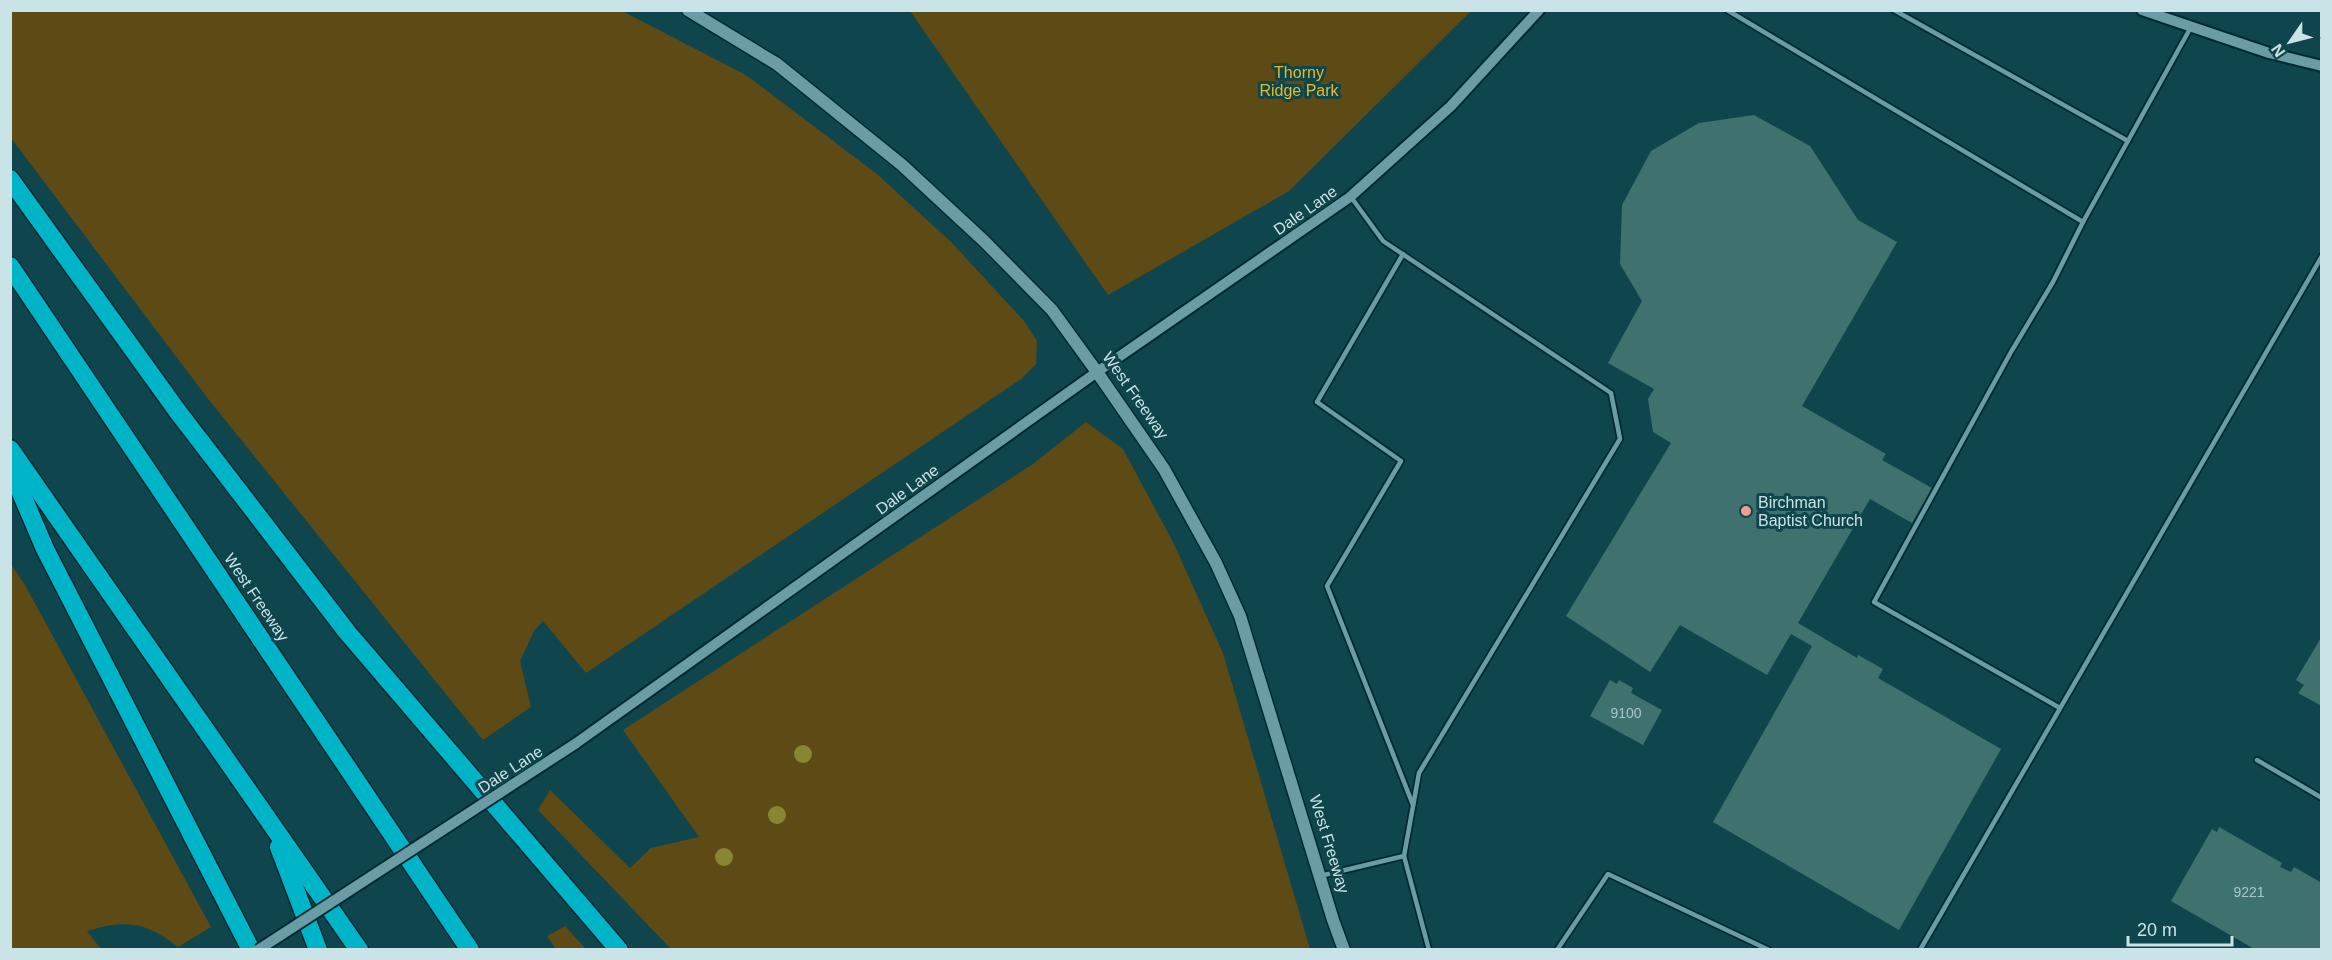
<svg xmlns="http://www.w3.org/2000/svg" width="2332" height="960" viewBox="0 0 2332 960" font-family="Helvetica,sans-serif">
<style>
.green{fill:#5d4a15}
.building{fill:#3f726e}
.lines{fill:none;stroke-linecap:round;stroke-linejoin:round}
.service-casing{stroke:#012a30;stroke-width:8}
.tertiary-casing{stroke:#012a30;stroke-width:14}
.secondary-casing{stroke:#012a30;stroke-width:15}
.motorway-casing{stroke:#012a30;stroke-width:21}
.service{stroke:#699ca5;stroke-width:4.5}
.tertiary{stroke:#699ca5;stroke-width:10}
.secondary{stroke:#699ca5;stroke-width:12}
.motorway{stroke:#00b4c8;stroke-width:18}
.tertiary-bridge-casing{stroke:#012a30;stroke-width:14;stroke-linecap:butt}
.tertiary-bridge{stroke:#699ca5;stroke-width:10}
.tree{fill:#888632}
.poi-dot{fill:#f59d90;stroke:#0f464d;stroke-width:2}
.labels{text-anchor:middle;stroke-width:6;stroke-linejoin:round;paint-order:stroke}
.number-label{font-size:14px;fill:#a6c7c9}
.park-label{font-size:16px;fill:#ebba1b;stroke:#0f464d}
.street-label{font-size:16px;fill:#c9e3e7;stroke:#0f464d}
.poi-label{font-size:16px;fill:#c9e3e7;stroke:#0f464d;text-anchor:start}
</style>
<rect width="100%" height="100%" fill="#0f464d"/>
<!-- green -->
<g class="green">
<path d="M11,10L622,11L746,75L877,174L951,242L1024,321L1037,341L1036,364L1021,379L586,673L543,621L534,631L520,661L531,707L483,740L209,400L11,138Z"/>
<path d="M910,11H1471L1289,191L1108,295Z"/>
<path d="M1086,422L1123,449L1174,544L1223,653L1310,949H671L538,810L550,790L630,868L651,848L699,837L623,730L1033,464Z"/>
<path d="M10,563L25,585L211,927L178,947C147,922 125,919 87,931L101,949H11Z"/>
<path d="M565,926L586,949H556L547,936Z"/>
</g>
<!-- building -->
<g class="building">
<path d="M1754,115L1810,146L1858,220L1897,242L1802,406L1886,454L1882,460L1932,488L1912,523L1870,499L1798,623L1857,658L1858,655L1883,669L1878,678L2001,749L1899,930L1713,822L1812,646L1791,634L1767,675L1680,625L1650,672L1566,616L1671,443L1653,432L1648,399L1654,389L1608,363L1642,301L1620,264L1622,205L1651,151L1699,123Z"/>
<path d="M2322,636V706L2298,693L2304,685L2296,680Z"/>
<path d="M1610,680L1617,684L1619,680L1633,688L1631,693L1662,710L1643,745L1590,716Z"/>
<path d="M2219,827L2282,863L2280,867L2291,872L2294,867L2322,883V950H2256L2171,901L2212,829L2217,832Z"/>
</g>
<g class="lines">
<defs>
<g id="service">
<path d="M1727,10L2083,222"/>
<path d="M1894,10L2128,141"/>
<path d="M1351,197L1383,241L1611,393L1620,439L1419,773L1404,856"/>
<path d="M1403,254L1317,402L1401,461L1327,586L1413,805"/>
<path d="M2060,708L1874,602L2011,352L2053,282L2083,222L2191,27"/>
<path d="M2257,760L2322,798"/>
<path d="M1320,876L1404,856L1429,950"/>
<path d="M1557,950L1608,874L1769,950"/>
<path d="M1920,950L2322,256"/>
</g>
<g id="tertiary">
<path d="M2142,10L2269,53L2322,66"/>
<path d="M575,744L1097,372L1350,197L1451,106L1539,10"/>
</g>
<path id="secondary" d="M688,10L777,64L902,165L984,241L1052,310L1097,372L1164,469L1216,563L1240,616L1333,920L1344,950"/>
<g id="motorway">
<path d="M10,179L178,412L347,632L619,950"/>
<path d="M10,266L470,950"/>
<path d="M10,449L359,950"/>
<path d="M10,467L45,549L251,950"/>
<path d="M279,847L318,950"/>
</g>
</defs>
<!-- service casing -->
<use href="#service" class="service-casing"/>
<!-- tertiary casing -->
<use href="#tertiary" class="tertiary-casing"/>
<!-- secondary casing -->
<use href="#secondary" class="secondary-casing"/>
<!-- motorway casing -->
<use href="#motorway" class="motorway-casing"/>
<!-- service -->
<use href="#service" class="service"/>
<!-- tertiary -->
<use href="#tertiary" class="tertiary"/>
<!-- secondary -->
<use href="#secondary" class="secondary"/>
<!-- motorway -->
<use href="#motorway" class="motorway"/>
<defs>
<path id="tertiary-bridge" d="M258,950L575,744"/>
</defs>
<!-- tertiary-bridge casing -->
<use href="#tertiary-bridge" class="tertiary-bridge-casing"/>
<!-- tertiary-bridge -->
<use href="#tertiary-bridge" class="tertiary-bridge"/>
</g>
<!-- trees -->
<g class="tree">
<circle cx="803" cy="754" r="9"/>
<circle cx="777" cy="815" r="9"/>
<circle cx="724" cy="857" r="9"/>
</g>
<!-- markers -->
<circle class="poi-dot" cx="1746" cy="511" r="6"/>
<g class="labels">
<!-- number labels -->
<g class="number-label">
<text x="1626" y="718">9100</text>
<text x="2249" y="897">9221</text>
</g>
<!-- park labels -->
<g class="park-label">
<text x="1299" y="78">Thorny<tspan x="1299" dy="18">Ridge Park</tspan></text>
</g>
<!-- street labels -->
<g class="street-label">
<text transform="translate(1305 210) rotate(-35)" y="6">Dale Lane</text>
<text transform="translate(1136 395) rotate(55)" y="6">West Freeway</text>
<text transform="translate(907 489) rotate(-36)" y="6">Dale Lane</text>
<text transform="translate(257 597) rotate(56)" y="6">West Freeway</text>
<text transform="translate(510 769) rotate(-33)" y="6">Dale Lane</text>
<text transform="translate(1330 844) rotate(73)" y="6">West Freeway</text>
</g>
<!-- poi labels -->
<g class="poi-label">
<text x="1758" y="508">Birchman<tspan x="1758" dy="18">Baptist Church</tspan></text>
</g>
</g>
<!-- border -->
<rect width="2332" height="960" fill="none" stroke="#c9e3e7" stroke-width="24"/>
<!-- north arrow -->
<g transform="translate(2290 42) rotate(235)" stroke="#0f464d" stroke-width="4.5" paint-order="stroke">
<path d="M0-4.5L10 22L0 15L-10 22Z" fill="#c9e3e7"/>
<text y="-9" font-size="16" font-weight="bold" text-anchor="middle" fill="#c9e3e7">N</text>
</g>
<!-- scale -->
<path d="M2128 936v9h104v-9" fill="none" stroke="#c9e3e7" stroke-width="3"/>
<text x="2137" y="936" font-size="18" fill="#c9e3e7" stroke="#0f464d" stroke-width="4.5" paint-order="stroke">20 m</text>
</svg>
